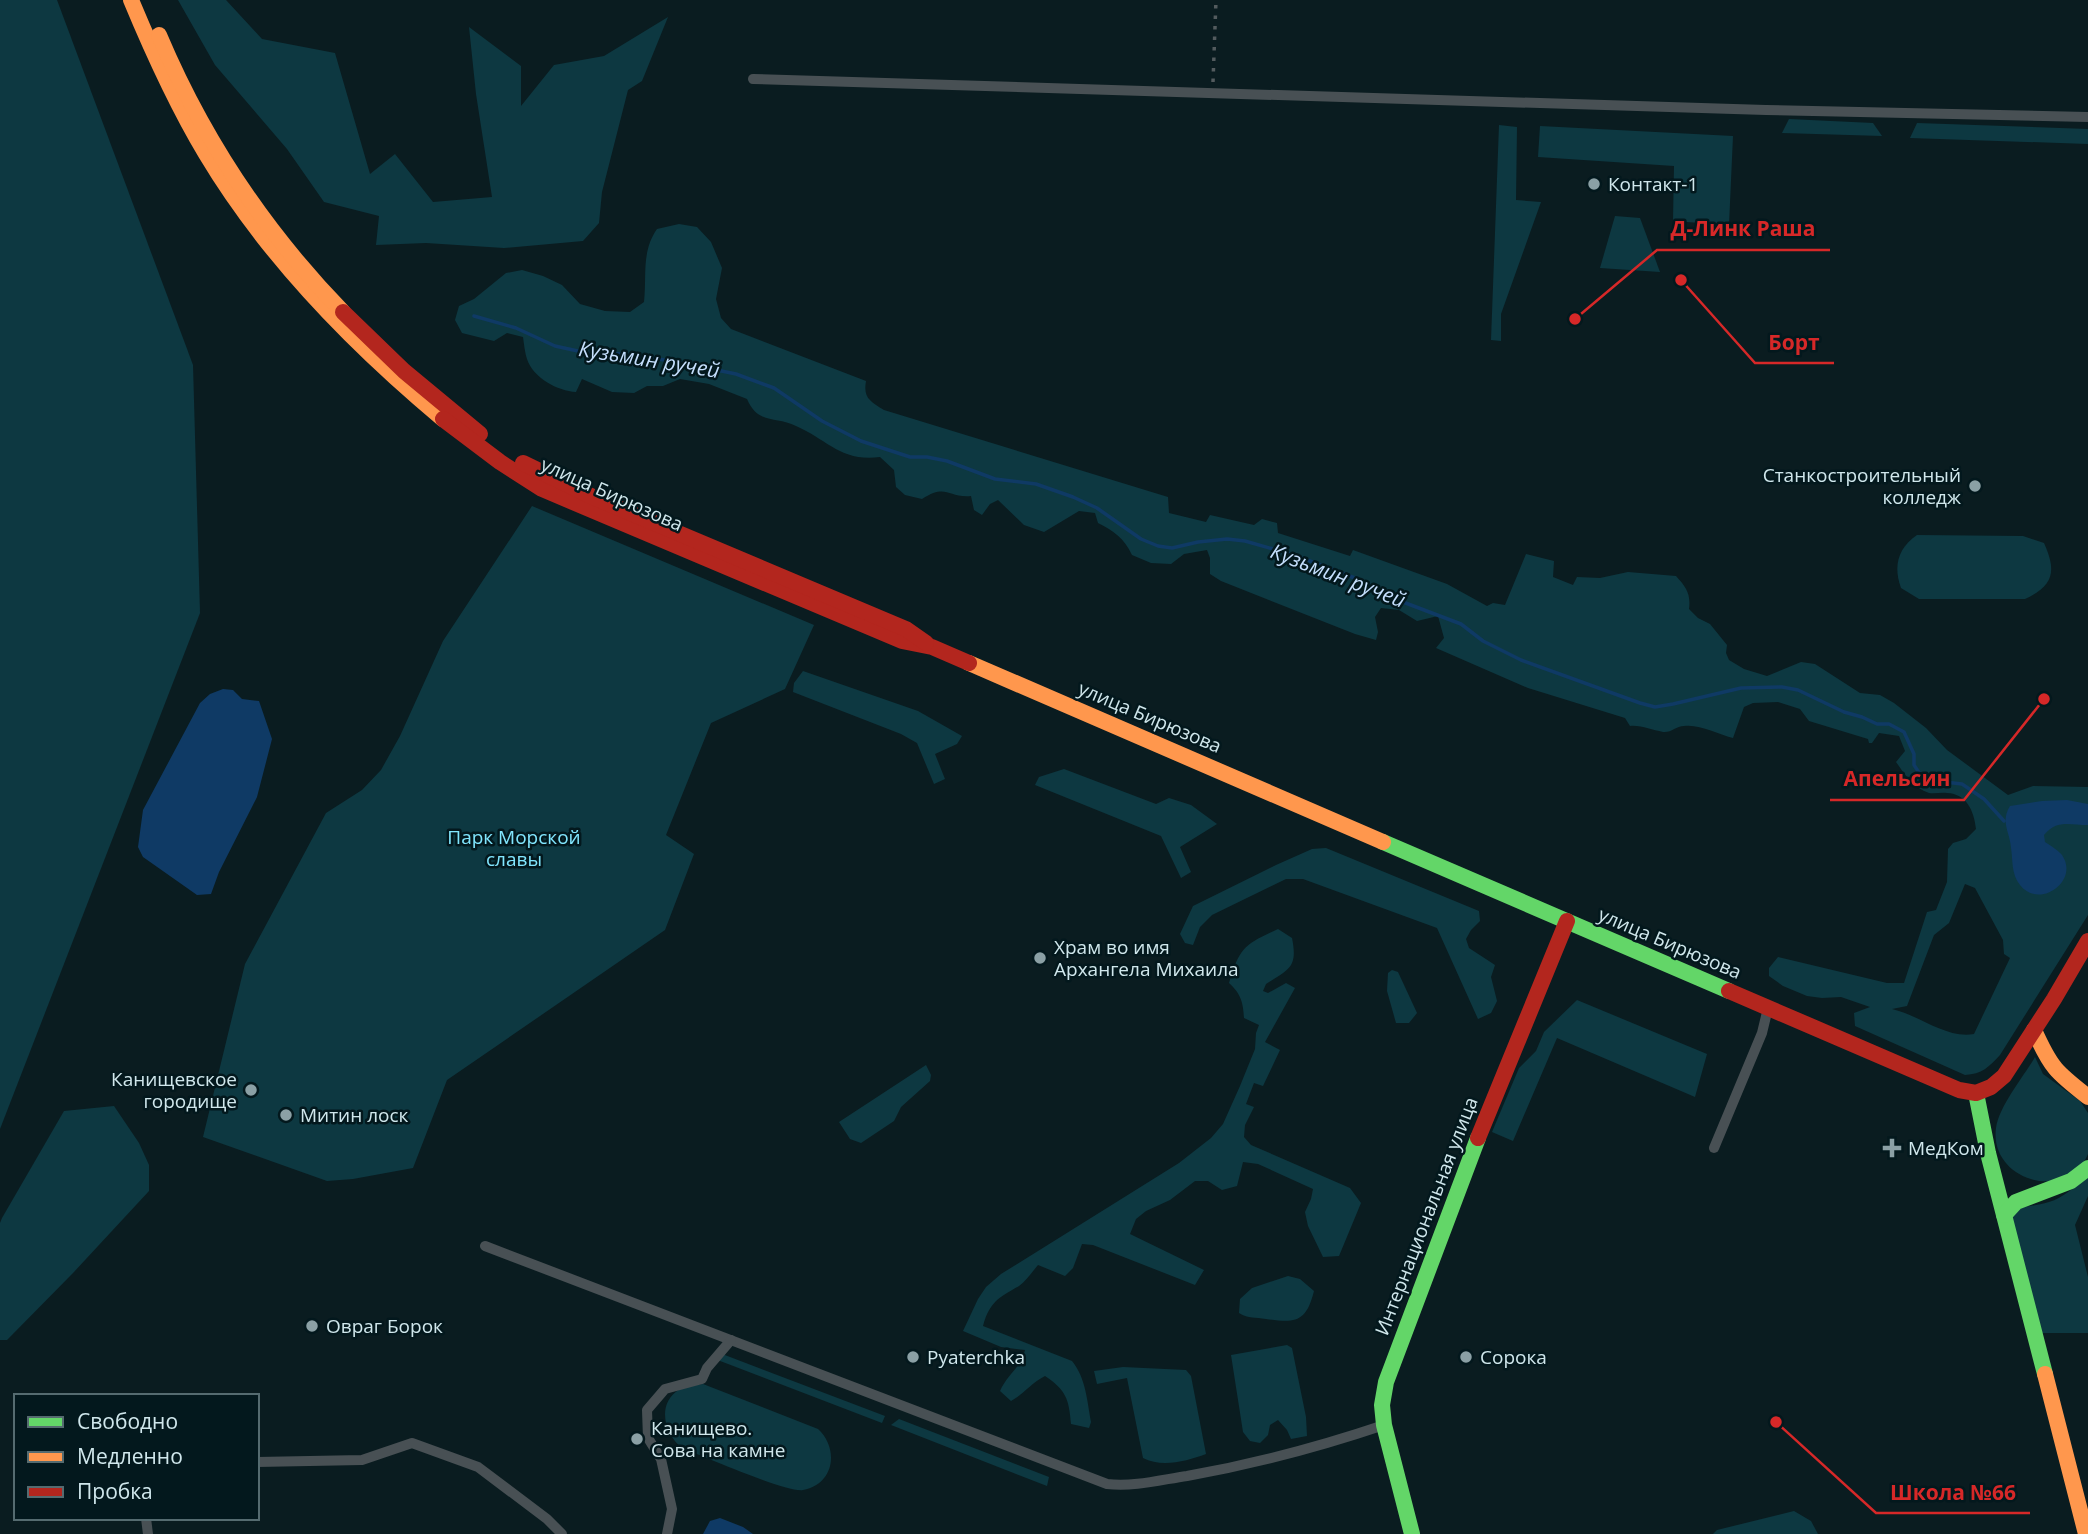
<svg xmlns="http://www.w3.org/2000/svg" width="2088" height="1534" viewBox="0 0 2088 1534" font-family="'Open Sans',sans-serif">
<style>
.green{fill:#0d3841;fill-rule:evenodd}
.water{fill:#0f3a65}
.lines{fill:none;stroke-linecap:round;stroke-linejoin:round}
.stream{stroke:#0f3a65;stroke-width:3.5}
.street{stroke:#485054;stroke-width:10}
.fast{stroke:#63d668;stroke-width:16}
.slow{stroke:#ff974d;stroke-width:16}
.jam{stroke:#b3261e;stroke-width:16}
.rail{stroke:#535b5e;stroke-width:3.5;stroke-dasharray:3.5 7;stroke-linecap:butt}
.poi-dot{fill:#8ba0a5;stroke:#03181d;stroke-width:2.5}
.labels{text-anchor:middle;stroke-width:5;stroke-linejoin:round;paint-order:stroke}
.poi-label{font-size:19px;fill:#d0e7ec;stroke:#03181d;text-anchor:start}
.street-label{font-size:19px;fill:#d0e7ec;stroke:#03181d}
.park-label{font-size:19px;fill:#81e6fe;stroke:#03181d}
.water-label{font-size:21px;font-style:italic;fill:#c5dffd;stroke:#03181d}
.leader{fill:none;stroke:#d62828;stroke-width:2.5}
.callout-dot{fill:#d62828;stroke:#03181d;stroke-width:2.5}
.callout-label{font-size:21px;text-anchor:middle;font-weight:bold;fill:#d62828;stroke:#03181d;stroke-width:5;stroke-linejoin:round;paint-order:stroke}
</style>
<rect width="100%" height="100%" fill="#0a1c20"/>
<!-- green -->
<g class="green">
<path d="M0,0H57L193,365L200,613L0,1129Z"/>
<path d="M178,0H226L262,39L335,53L370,174L395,154L433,202L492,197L476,94L469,27L521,66V106L554,65L604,56L668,17L642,81L628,90L602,192L599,223L583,241L504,248L426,243L376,245L379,216L324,202L287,149L215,65Z"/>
<path d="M1789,119L1873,123L1882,136L1782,133Z"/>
<path d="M1917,123L2088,129V144L1910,138Z"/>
<path d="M1499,125L1517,127L1516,200L1541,202L1501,314V341L1491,340Z"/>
<path d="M1540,126L1733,136L1729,225L1673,221L1674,166L1538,157Z"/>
<path d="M1615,216L1640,218L1660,272L1600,268Z"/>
<path d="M679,224L697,227L711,242L722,268L716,299L721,318L731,329L866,381C863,398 870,401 884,410L1168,497L1169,513L1206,522L1210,515L1254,525L1262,519L1277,523L1278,533L1350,556L1353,550L1447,584L1487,606L1493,603L1505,605L1526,554L1554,561L1553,577L1573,585L1577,577L1600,578L1628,572L1676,576C1686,587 1691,594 1689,609L1698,618L1710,624L1727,645L1726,653L1729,660L1744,669L1767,676L1801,662L1815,664L1860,693L1880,695L1894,703L1926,728L1947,750L2008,795L2033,786L2088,787V915L2000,1055C1989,1067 1982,1074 1965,1075L1855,1026L1854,1013L1870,1007L1841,997L1822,998L1807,996L1783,986L1769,976V968L1778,957L1887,983H1904L1927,912L1936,910L1947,882L1948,849L1953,843L1966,839L1976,829C1974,811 1967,794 1947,793C1941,792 1935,794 1929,793C1914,788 1905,775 1896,762L1905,751L1899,736L1879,733L1872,743H1869L1868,739L1809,721L1800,709L1778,702L1753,703L1744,707L1733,738C1717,734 1700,724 1684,726C1676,726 1671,733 1663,732C1652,730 1641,725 1630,726L1625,718L1528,688L1436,648L1444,638L1438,616L1417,621L1399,610L1381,608L1375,617L1378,632L1376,640L1355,634L1221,581L1210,574V558L1207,550L1184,554L1171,564L1151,563L1132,555C1124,538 1114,531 1098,523L1095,513L1079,511L1044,532L1024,525L998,500L990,504L982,515L974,510L971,496C947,498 947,483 922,499L905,495L896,487L894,470L880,457C841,462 828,440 796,426C776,416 758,425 747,399L709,384L680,379L663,386H647L634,393L612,392L582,379L576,392C558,391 533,378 527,359C525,353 524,344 523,337L507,333L494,341L462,333L455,320L459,306L474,299L506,273L522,270L543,276L562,285L580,304L605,311L630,312L644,302C647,276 641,252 657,229ZM1965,884L1975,888L2003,940L2004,954L2010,958L1974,1034C1946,1039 1919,1015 1892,1009L1907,1006L1934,935L1949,923Z"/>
<path d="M532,506L814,625L785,689L711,723L666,835L694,854L665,930L447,1080L413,1168L353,1179L327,1181L203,1137L245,964L326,813L362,790L381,770L400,736L443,641Z"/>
<path d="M1917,535L2023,536L2044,543C2056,570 2055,585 2025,599H1919L1901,588C1893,566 1898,548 1917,535Z"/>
<path d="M803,671L918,711L962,736L957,744L935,754L945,779L934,784L917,743L901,734L793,692L794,683Z"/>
<path d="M1064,769L1156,804L1169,798L1191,805L1217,824L1180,847L1191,872L1181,878L1161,836L1035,785L1039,777Z"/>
<path d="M1326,848L1479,911L1480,921L1471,930L1466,939L1469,948L1495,965L1491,977L1497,1001L1491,1013L1478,1019L1437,928L1303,879H1286L1212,915L1200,927L1193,945L1185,943L1180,934L1193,906L1276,865L1312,849Z"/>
<path d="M1278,929L1292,938C1298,968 1289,969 1266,984L1263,991L1268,993L1286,983L1295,988L1265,1042L1280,1050L1263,1086L1254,1083L1246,1104L1254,1107L1245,1125L1244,1137L1251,1145L1350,1188L1361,1203L1339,1256L1323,1257L1308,1226L1305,1212L1311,1199L1313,1189L1258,1164L1243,1162L1237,1186L1222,1190L1208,1181H1195L1170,1200L1146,1211L1136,1219L1130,1234L1204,1270L1195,1285L1093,1245L1082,1244L1073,1268L1065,1276L1038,1265C1032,1272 1026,1281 1019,1286C999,1298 990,1301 983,1326L1072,1361C1086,1378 1087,1401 1091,1422L1089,1428L1071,1424C1069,1399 1066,1390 1045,1376C1031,1383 1024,1394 1011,1401L1000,1391C1008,1373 1020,1369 1025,1350L1001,1347L963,1331L978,1299L986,1287L1001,1274L1179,1163L1211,1138L1223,1124L1240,1086L1255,1049L1256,1033L1259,1025L1244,1018C1243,1002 1241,994 1229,983C1240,947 1244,945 1278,929Z"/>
<path d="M1392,970L1398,972L1417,1013L1409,1023H1396L1387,991L1388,973Z"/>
<path d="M1577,1000L1707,1054L1695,1097L1557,1038L1513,1141L1492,1132L1519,1068L1536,1051L1544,1032Z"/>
<path d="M2035,1057L2043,1074L2080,1101L2088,1113V1154C2067,1203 1989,1181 1996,1128C1999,1106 2024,1076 2035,1057Z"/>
<path d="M926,1065L931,1075L930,1081L901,1107L894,1121L861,1143L850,1139L839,1122Z"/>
<path d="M114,1106L139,1143L149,1165V1191L73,1273L7,1340H0V1223L2,1218L64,1111Z"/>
<path d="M2088,1177V1196L2075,1225L2088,1277V1333H2029L2005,1216C2019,1205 2033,1207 2049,1202C2063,1198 2075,1186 2088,1177Z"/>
<path d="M1288,1276L1300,1279L1314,1291C1306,1323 1295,1323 1266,1319C1255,1317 1249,1319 1239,1313L1240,1299L1252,1288Z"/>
<path d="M1287,1345L1292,1348L1306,1417L1307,1436L1291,1439L1287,1430L1278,1420L1270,1425L1268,1435L1260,1443L1250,1441L1243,1432L1231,1355Z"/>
<path d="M717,1352L885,1416L882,1423L715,1359Z"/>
<path d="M1123,1367L1186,1370L1191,1376L1206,1454C1187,1461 1162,1468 1143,1458L1127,1378L1097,1384L1094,1371Z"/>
<path d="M703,1384L818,1429C839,1448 835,1484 803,1490C787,1493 703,1456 682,1448C664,1434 656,1403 680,1389C687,1386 696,1385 703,1384Z"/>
<path d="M899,1419L1049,1477L1047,1486L891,1425Z"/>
<path d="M1794,1511L1811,1521L1818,1534H1713L1717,1530Z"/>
</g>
<!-- water -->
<g class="water">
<path d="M223,689L233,690L242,699L259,701L272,739L257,797L219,872L211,894L197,895L143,857L138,847L143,810L200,703L210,694Z"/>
<path d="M2067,800L2088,804V825C2070,825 2057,819 2044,835L2045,842C2051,846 2058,850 2062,855C2080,881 2039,910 2020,885C2011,874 2013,860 2011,848C2010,832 2000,822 2010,806L2042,801Z"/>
<path d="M720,1518L743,1527L753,1534H703L710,1521Z"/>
</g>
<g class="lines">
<!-- stream -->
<path class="stream" d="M474,316L516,328L555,346L587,353L624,354L678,362L736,374L774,388L822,421L861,441L910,457H927L947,461L995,479L1036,484L1073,497L1097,508L1141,539L1158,546L1172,548L1198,542L1227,539L1245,541L1294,555L1360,580L1395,599L1461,624L1483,641L1521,660L1640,703L1655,707L1673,704L1741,688L1782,687L1798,690L1844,712L1862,717L1877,724H1889L1904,732L1914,754V765L1922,777L1936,781L1962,784L1984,799L2004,821"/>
<!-- street -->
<g class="street">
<path d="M753,79L1766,110L2088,117"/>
<path d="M1714,1148L1762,1033L1768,1008"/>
<path d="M485,1246L1107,1484C1134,1487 1160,1480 1187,1476C1254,1464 1319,1447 1384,1425"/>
<path d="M257,1462L362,1460L412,1443L478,1467L547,1519L562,1534"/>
<path d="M146,1518L148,1534"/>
<path d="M667,1534L672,1509L661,1459L648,1438L647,1410L665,1389L702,1379L707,1368L731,1340"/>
</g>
<!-- fast -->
<g class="fast">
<path d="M1383,842L1729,991"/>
<path d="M1976,1093L1988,1153L2045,1374"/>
<path d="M2004,1215L2016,1202L2071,1181L2088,1168"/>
<path d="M1412,1534L1384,1425L1382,1405L1386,1382L1478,1138"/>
</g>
<!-- slow -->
<g class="slow">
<path d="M131,0C153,53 176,104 206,154C267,256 352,343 443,419"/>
<path d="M159,35C203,139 264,231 343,312"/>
<path d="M969,663L1383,842"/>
<path d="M2034,1030C2051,1068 2056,1072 2088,1097"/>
<path d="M2045,1374L2086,1534"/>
</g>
<!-- jam -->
<g class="jam">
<path d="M343,312L404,371L480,434"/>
<path d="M443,419L500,462L542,489L902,641L932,647L969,663"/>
<path d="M523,463L595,498L906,629L926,643"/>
<path d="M1729,991L1959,1090L1976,1093L1991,1087L2004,1076L2054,999L2088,941"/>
<path d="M1478,1138L1567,921"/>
</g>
<!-- rail -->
<path class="rail" d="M1213,82L1216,0"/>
</g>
<!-- markers -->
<g class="poi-dot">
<circle cx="1594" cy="184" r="7"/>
<circle cx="1975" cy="486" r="7"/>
<circle cx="1040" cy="958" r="7"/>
<circle cx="251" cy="1090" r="7"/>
<circle cx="286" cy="1115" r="7"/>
<path d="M1888.5 1137.5h7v7h7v7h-7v7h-7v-7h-7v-7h7z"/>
<circle cx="312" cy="1326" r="7"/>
<circle cx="913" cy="1357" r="7"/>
<circle cx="1466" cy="1357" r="7"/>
<circle cx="637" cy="1439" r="7"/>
</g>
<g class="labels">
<!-- poi labels -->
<g class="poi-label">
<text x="1608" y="191">Контакт-1</text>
<text x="1961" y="482" text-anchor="end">Станкостроительный<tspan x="1961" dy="22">колледж</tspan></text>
<text x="1054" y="954">Храм во имя<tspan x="1054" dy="22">Архангела Михаила</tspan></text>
<text x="237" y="1086" text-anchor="end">Канищевское<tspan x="237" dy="22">городище</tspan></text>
<text x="300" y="1122">Митин лоск</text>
<text x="1908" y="1155">МедКом</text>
<text x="326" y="1333">Овраг Борок</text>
<text x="927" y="1364">Pyaterchka</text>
<text x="1480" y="1364">Сорока</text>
<text x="651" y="1435">Канищево.<tspan x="651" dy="22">Сова на камне</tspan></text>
</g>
<!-- street labels -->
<g class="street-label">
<text transform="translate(612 494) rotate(24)" y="7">улица Бирюзова</text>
<text transform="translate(1150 717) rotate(23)" y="7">улица Бирюзова</text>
<text transform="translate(1670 943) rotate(23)" y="7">улица Бирюзова</text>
<text transform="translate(1426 1216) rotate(-69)" y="7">Интернациональная улица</text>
</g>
<!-- park labels -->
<g class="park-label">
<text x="514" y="844">Парк Морской<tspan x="514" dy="22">славы</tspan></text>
</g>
<!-- water labels -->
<g class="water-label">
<text transform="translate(649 360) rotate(9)" y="7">Кузьмин ручей</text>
<text transform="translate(1338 576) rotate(21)" y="7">Кузьмин ручей</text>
</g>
</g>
<!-- callouts -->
<path class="leader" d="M1575 319L1657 250H1830M1681 280L1755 363H1834M2044 699L1964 800H1830M1776 1422L1876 1513H2030"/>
<g class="callout-dot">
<circle cx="1575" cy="319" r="7"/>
<circle cx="1681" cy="280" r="7"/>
<circle cx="2044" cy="699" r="7"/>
<circle cx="1776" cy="1422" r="7"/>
</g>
<g class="callout-label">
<text x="1743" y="236">Д-Линк Раша</text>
<text x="1794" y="350">Борт</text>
<text x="1897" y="786">Апельсин</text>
<text x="1953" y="1500">Школа №66</text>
</g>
<!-- legend -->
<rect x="14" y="1394" width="245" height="126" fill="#03181d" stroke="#556b70" stroke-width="2"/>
<rect x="28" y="1417" width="35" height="10" fill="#63d668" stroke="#556b70" stroke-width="2"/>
<text x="77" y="1429" font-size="21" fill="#d0e7ec">Свободно</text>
<rect x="28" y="1452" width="35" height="10" fill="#ff974d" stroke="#556b70" stroke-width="2"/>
<text x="77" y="1464" font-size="21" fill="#d0e7ec">Медленно</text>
<rect x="28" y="1487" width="35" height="10" fill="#b3261e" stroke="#556b70" stroke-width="2"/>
<text x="77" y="1499" font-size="21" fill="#d0e7ec">Пробка</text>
</svg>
